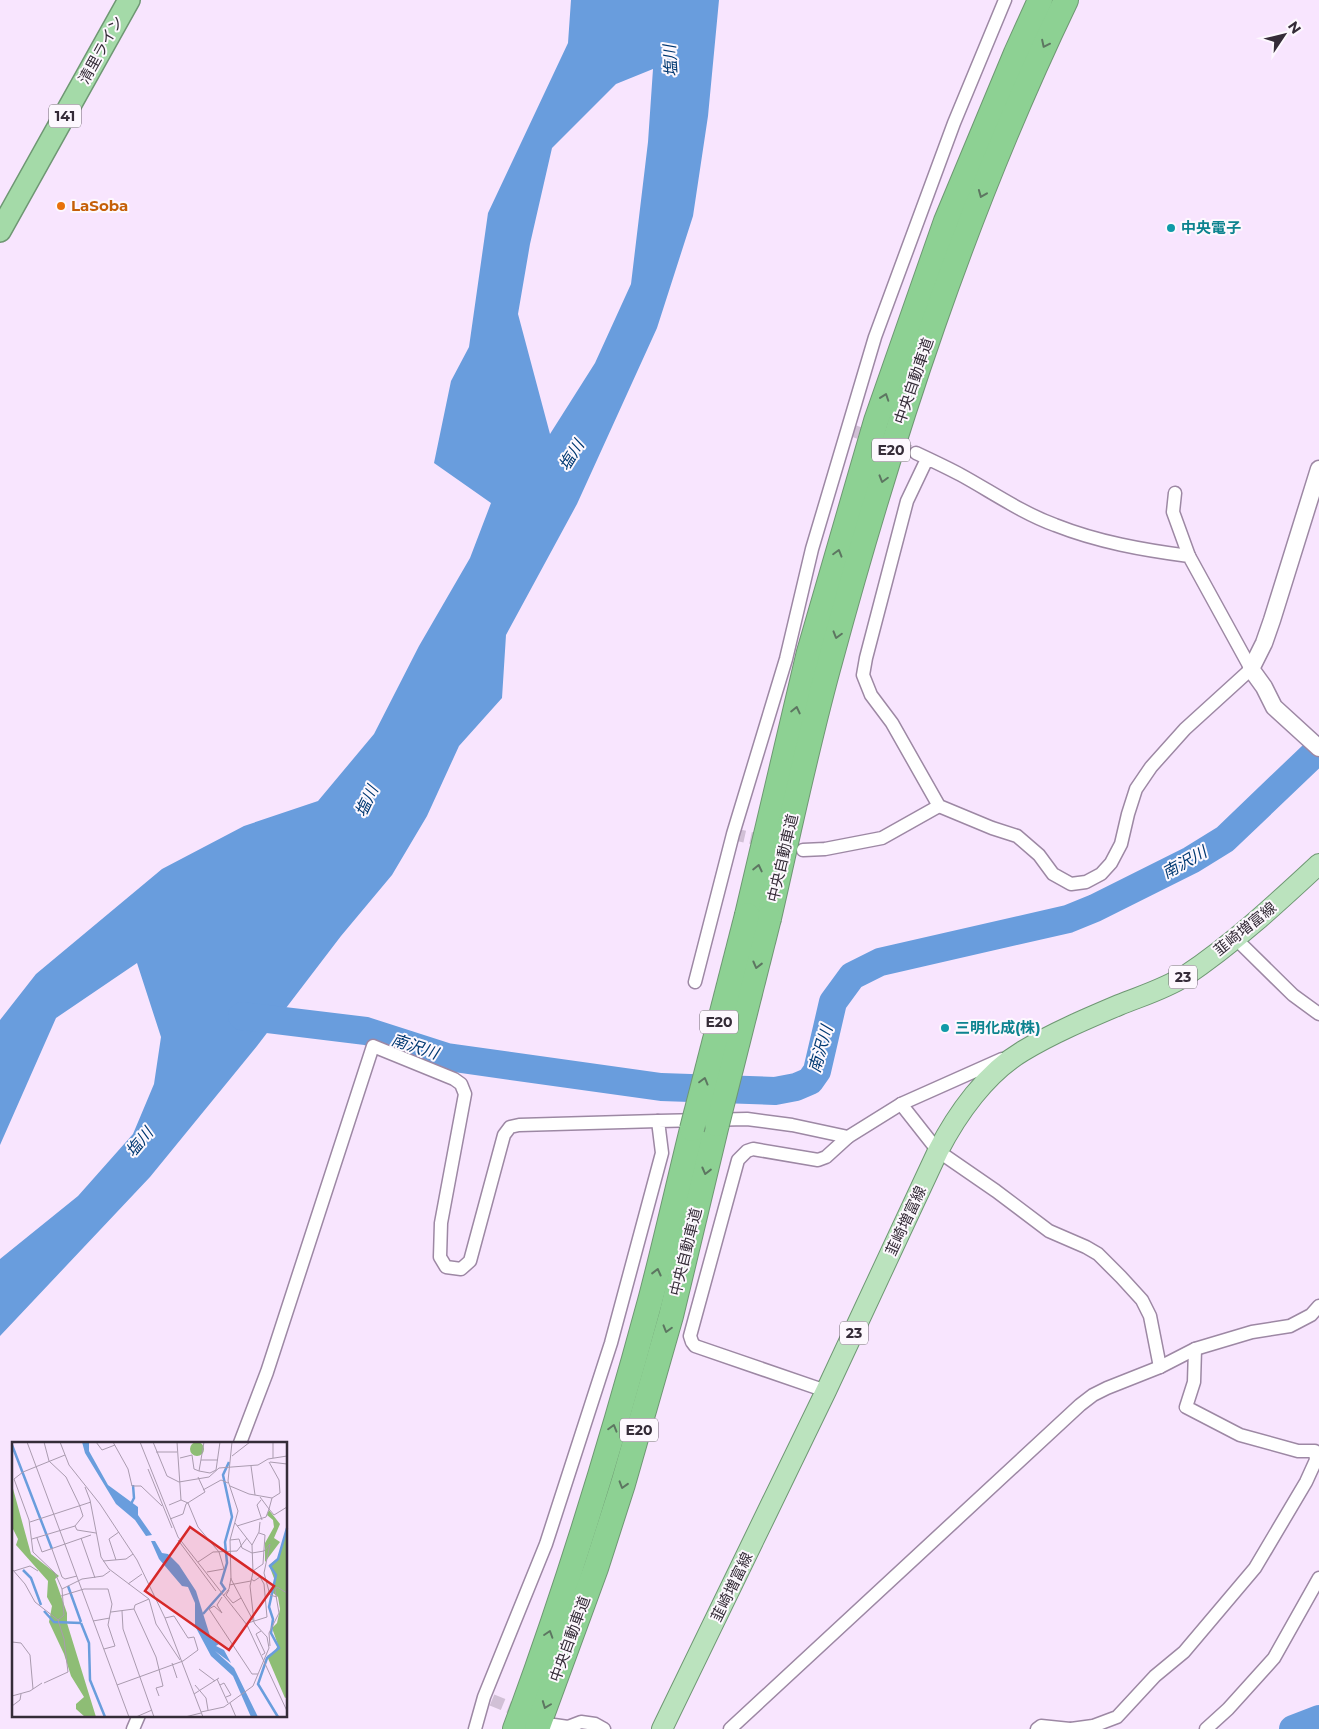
<svg xmlns="http://www.w3.org/2000/svg" width="1319" height="1729" viewBox="0 0 1319 1729" font-family="Montserrat,'Noto Sans JP',sans-serif">
<style>
.water{fill:#699ddd;fill-rule:evenodd}
.lines{fill:none;stroke-linecap:round;stroke-linejoin:round}
.river{stroke:#699ddd;stroke-width:28}
.minor-tunnel{stroke:#d1c0d6;stroke-width:12;stroke-dasharray:12 6;stroke-linecap:butt}
.minor-casing{stroke:#9d88a4;stroke-width:15}
.tertiary-casing{stroke:#9d88a4;stroke-width:19}
.primary-casing{stroke:#6e9773;stroke-width:22}
.trunk-casing{stroke:#6e9773;stroke-width:24}
.motorway-casing{stroke:#6e9773;stroke-width:26}
.minor{stroke:#fff;stroke-width:12}
.tertiary{stroke:#fff;stroke-width:16}
.primary{stroke:#bbe3be;stroke-width:20}
.trunk{stroke:#a4daa8;stroke-width:21}
.motorway{stroke:#8dd193;stroke-width:24}
.motorway-bridge-casing{stroke:#6e9773;stroke-width:26;stroke-linecap:butt}
.motorway-bridge{stroke:#8dd193;stroke-width:24}
.oneway{stroke:#5d7661}
.food-dot{fill:#e8710a;stroke:#fdf8fe;stroke-width:2}
.culture-dot{fill:#0f9aa8;stroke:#fdf8fe;stroke-width:2}
.labels{text-anchor:middle;stroke-width:4;stroke-linejoin:round;paint-order:stroke}
.shield{fill:#fdf8fe;stroke:#716973;stroke-width:1}
.shield-label{font-size:14px;font-weight:bold;fill:#352c38}
.street-label{font-size:15px;fill:#352c38;stroke:#fdf8fe}
.food-label{font-size:15px;font-weight:bold;fill:#c56008;stroke:#fdf8fe;text-anchor:start}
.culture-label{font-size:15px;font-weight:bold;fill:#0d838f;stroke:#fdf8fe;text-anchor:start}
.water-label{font-size:16px;font-style:italic;fill:#003972;stroke:#fdf8fe}
.inset-river{fill:none;stroke:#699ddd;stroke-width:2.5}
.inset-road{fill:none;stroke:#aa9baf;stroke-width:1}
.view{fill:#d62828;fill-opacity:0.15;stroke:#d62828;stroke-width:2.5}
.inset-edge{fill:none;stroke:#352c38;stroke-width:2.5}
</style>
<rect width="100%" height="100%" fill="#f8e5fe"/>
<!-- water -->
<path class="water" d="M571,0H719L708,116L693,216L657,328L577,504L506,635L502,698L459,746L427,816L392,875L341,936L257,1046L150,1177L0,1336V1259L78,1196L133,1134L154,1084L161,1037L137,963L56,1018L0,1145V1020L36,974L162,869L244,826L318,801L374,734L419,646L470,558L491,503L434,463L451,381L469,347L488,213L568,43ZM653,69L648,142L631,284L595,363L550,434L518,314L530,244L552,148L616,84Z"/>
<g class="lines">
<!-- river -->
<g class="river">
<path d="M242,1016L366,1031L447,1057L661,1087L775,1091L796,1087L810,1081L817,1071L833,1002L852,976L880,962L1068,919L1095,908L1191,860L1225,839L1319,749"/>
<path d="M1293,1729L1319,1719"/>
</g>
<!-- minor-tunnel -->
<g class="minor-tunnel">
<path d="M848,429L916,453"/>
<path d="M733,834L769,842"/>
<path d="M492,1700L526,1714"/>
</g>
<defs>
<g id="minor">
<path d="M916,453C931,460 946,467 961,475C992,492 1022,513 1055,525C1098,542 1143,550 1189,556L1251,669L1185,729L1151,767L1136,789L1128,814L1121,844L1111,863L1101,874L1086,882L1071,884L1053,874L1039,855L1017,836L992,828L939,806L892,723L871,695L863,675L866,658L907,501L927,459"/>
<path d="M1175,493L1173,512L1189,556"/>
<path d="M803,850L825,849L882,838L939,806"/>
<path d="M1235,938L1293,995L1319,1014"/>
<path d="M695,982L733,834L786,659L812,549L875,337L954,123L1005,0"/>
<path d="M901,1104L938,1151L996,1191L1049,1231L1086,1247L1098,1254L1121,1277L1142,1300L1150,1316L1160,1367"/>
<path d="M826,1391L695,1346L692,1342L690,1336L738,1160L747,1151L753,1149L818,1160L826,1157L848,1137"/>
<path d="M240,1443L267,1372L373,1046L454,1079L461,1084L465,1094L441,1223L440,1257L446,1267L461,1269L470,1261L504,1135L510,1127L519,1125L658,1121"/>
<path d="M554,1725L568,1727L581,1722L595,1724L604,1729"/>
<path d="M133,1729L139,1715"/>
<path d="M475,1729L484,1697L546,1544L611,1343L662,1153L658,1121L747,1119L792,1125L848,1137L901,1104L1002,1059"/>
<path d="M730,1729L1080,1405L1093,1395L1107,1388L1160,1367L1195,1349L1252,1332L1290,1326L1311,1315L1319,1306"/>
<path d="M1037,1729L1041,1726L1070,1729"/>
<path d="M1071,1729L1093,1726L1117,1717L1155,1676L1184,1652L1255,1568L1306,1482L1316,1460L1315,1451H1298L1240,1435L1186,1407L1194,1382L1195,1349"/>
<path d="M1206,1729L1228,1709L1274,1658L1319,1578"/>
</g>
<path id="tertiary" d="M1319,469L1272,620L1264,643L1251,669L1264,687L1274,707L1319,748"/>
<path id="primary" d="M662,1729L826,1391L938,1151C957,1114 986,1073 1023,1051C1053,1033 1086,1019 1119,1005C1141,996 1165,989 1185,976C1233,944 1277,903 1319,864"/>
<path id="trunk" d="M0,231L129,0"/>
<g id="motorway">
<path d="M747,915L809,652L876,421L946,221L1016,53L1040,0"/>
<path d="M769,918C789,831 807,744 831,658C892,433 965,210 1066,0"/>
<path d="M515,1729C567,1589 611,1445 650,1301C665,1244 678,1186 692,1129"/>
<path d="M537,1729L596,1568L623,1484L671,1316L717,1124"/>
</g>
</defs>
<!-- minor casing -->
<use href="#minor" class="minor-casing"/>
<!-- tertiary casing -->
<use href="#tertiary" class="tertiary-casing"/>
<!-- primary casing -->
<use href="#primary" class="primary-casing"/>
<!-- trunk casing -->
<use href="#trunk" class="trunk-casing"/>
<!-- motorway casing -->
<use href="#motorway" class="motorway-casing"/>
<!-- minor -->
<use href="#minor" class="minor"/>
<!-- tertiary -->
<use href="#tertiary" class="tertiary"/>
<!-- primary -->
<use href="#primary" class="primary"/>
<!-- trunk -->
<use href="#trunk" class="trunk"/>
<!-- motorway -->
<use href="#motorway" class="motorway"/>
<defs>
<g id="motorway-bridge">
<path d="M717,1124L769,918"/>
<path d="M692,1129L747,915"/>
</g>
</defs>
<!-- motorway-bridge casing -->
<use href="#motorway-bridge" class="motorway-bridge-casing"/>
<!-- motorway-bridge -->
<use href="#motorway-bridge" class="motorway-bridge"/>
</g>
<!-- one-way arrows -->
<defs><path id="oneway-chevron" d="M-2-3.5L2.5 0L-2 3.5" fill="none" stroke-width="1.6" stroke-linecap="round" stroke-linejoin="round" transform="scale(1.25)"/></defs>
<g class="oneway">
<use href="#oneway-chevron" transform="translate(1045 44) rotate(116)"/>
<use href="#oneway-chevron" transform="translate(982 194) rotate(112)"/>
<use href="#oneway-chevron" transform="translate(885 397) rotate(-71)"/>
<use href="#oneway-chevron" transform="translate(883 479) rotate(106)"/>
<use href="#oneway-chevron" transform="translate(838 553) rotate(-74)"/>
<use href="#oneway-chevron" transform="translate(837 635) rotate(106)"/>
<use href="#oneway-chevron" transform="translate(796 710) rotate(-77)"/>
<use href="#oneway-chevron" transform="translate(758 868) rotate(-77)"/>
<use href="#oneway-chevron" transform="translate(757 965) rotate(104)"/>
<use href="#oneway-chevron" transform="translate(704 1081) rotate(-75)"/>
<use href="#oneway-chevron" transform="translate(706 1171) rotate(104)"/>
<use href="#oneway-chevron" transform="translate(657 1272) rotate(-76)"/>
<use href="#oneway-chevron" transform="translate(667 1329) rotate(106)"/>
<use href="#oneway-chevron" transform="translate(613 1428) rotate(-74)"/>
<use href="#oneway-chevron" transform="translate(623 1485) rotate(107)"/>
<use href="#oneway-chevron" transform="translate(549 1634) rotate(-72)"/>
<use href="#oneway-chevron" transform="translate(546 1705) rotate(111)"/>
</g>
<!-- markers -->
<circle class="food-dot" cx="61" cy="206" r="5"/>
<g class="culture-dot">
<circle cx="1171" cy="228" r="5"/>
<circle cx="945" cy="1028" r="5"/>
</g>
<g class="labels">
<!-- shield labels -->
<g class="shield">
<rect x="49" y="104.5" width="32" height="23" rx="4"/>
<rect x="872" y="438.5" width="38" height="23" rx="4"/>
<rect x="1169" y="965.5" width="28" height="23" rx="4"/>
<rect x="700" y="1010.5" width="38" height="23" rx="4"/>
<rect x="840" y="1321.5" width="28" height="23" rx="4"/>
<rect x="620" y="1418.5" width="38" height="23" rx="4"/>
</g>
<g class="shield-label">
<text x="65" y="121">141</text>
<text x="891" y="455">E20</text>
<text x="1183" y="982">23</text>
<text x="719" y="1027">E20</text>
<text x="854" y="1338">23</text>
<text x="639" y="1435">E20</text>
</g>
<!-- street labels -->
<g class="street-label">
<text transform="translate(101 50) rotate(-61)" y="5">清里ライン</text>
<text transform="translate(914 381) rotate(-71)" y="5">中央自動車道</text>
<text transform="translate(783 858) rotate(-77)" y="5">中央自動車道</text>
<text transform="translate(1245 929) rotate(-39)" y="5">韮崎増富線</text>
<text transform="translate(906 1221) rotate(-65)" y="5">韮崎増富線</text>
<text transform="translate(686 1252) rotate(-76)" y="5">中央自動車道</text>
<text transform="translate(732 1587) rotate(-64)" y="5">韮崎増富線</text>
<text transform="translate(570 1639) rotate(-70)" y="5">中央自動車道</text>
</g>
<!-- food labels -->
<g class="food-label">
<text x="71" y="211">LaSoba</text>
</g>
<!-- culture labels -->
<g class="culture-label">
<text x="1181" y="233">中央電子</text>
<text x="955" y="1033">三明化成(株)</text>
</g>
<!-- water labels -->
<g class="water-label">
<text transform="translate(670 61) rotate(-94)" y="6">塩川</text>
<text transform="translate(571 455) rotate(-58)" y="6">塩川</text>
<text transform="translate(366 801) rotate(-65)" y="6">塩川</text>
<text transform="translate(1184 862) rotate(-29)" y="6">南沢川</text>
<text transform="translate(415 1046) rotate(18)" y="6">南沢川</text>
<text transform="translate(820 1049) rotate(-74)" y="6">南沢川</text>
<text transform="translate(139 1142) rotate(-50)" y="6">塩川</text>
</g>
</g>
<!-- overview -->
<g transform="translate(12 1442)">
<rect width="275" height="275" fill="#f8e5fe"/>
<path d="M178 7a7 7 0 1 1 14 0a7 7 0 1 1-14 0ZM0,43L19,112L47,134L43,137L55,171V181L84,275H73L64,267V262L72,255L59,234L52,212L37,180L40,164L35,155L36,139L4,103L6,97L0,85ZM257,68L268,82L262,96L268,100L253,120V101L262,85L261,78L255,73ZM275,88V255L273,256L255,214L263,209L266,203L260,186L265,181L268,167L266,155L261,151L263,139L257,123L266,116Z" fill="#8ebd75"/>
<path d="M70,0H77V9L96,43L126,65V73L140,93L134,94L123,78L104,62L73,11ZM139,99H143L150,111L156,112L167,123L184,149L199,197L207,202L204,204L212,208L219,221L203,209L222,226L246,275H239L221,234L199,214L183,184V161L176,145L170,144L147,117Z" fill="#699ddd"/>
<path class="inset-river" d="M0,3L40,107M119,62L122,56L121,43M11,128L19,136L29,163M56,144L69,180M32,169L42,180L69,181M191,172L213,147L209,141L215,121L213,100L220,75L211,33L217,20M69,181L77,201L78,238L93,275M266,275L246,242L255,216L267,206L259,191L261,177L257,165L264,133L258,124L266,117L275,86"/>
<path class="inset-road" d="M15,0L117,275M32,0L37,19L54,35L67,62L71,74L63,84M48,0L57,23L88,62L125,118L153,176L191,275M84,0L90,8L103,3M101,0L116,27L120,44H129L150,64M128,0L166,95L235,183L275,269M141,0L155,34L167,40L197,35L207,26L246,23L256,17L275,14M165,0L169,58M261,0V16M144,10H165M220,14L238,0M168,16L180,13L182,27L187,29L192,0M189,18H206M258,20L275,22M239,24L243,53M136,27L160,86M187,29L198,31L204,28L208,0M218,44L237,52L260,56L268,51L267,38L257,20M73,45L78,58L89,115L97,127L137,157L144,182L168,218M191,48L209,38L216,41M260,56L257,67L262,73L275,65M249,58L245,63L250,78M157,63L169,58L176,61L186,85L207,110L212,127L195,130M158,77L171,72L174,62L193,50L186,35M18,80L79,60M223,81L240,103L241,130L238,144L242,179M225,84L254,75L257,67L248,55M25,96L30,110L79,93M69,96L83,136M20,97L63,84L65,88L84,91M166,98L204,149M218,98L227,97L230,106L240,111M240,103L247,90L248,80M40,107L50,135L53,137L65,134M240,111L252,109L258,102L252,131L258,153L265,155M104,118L97,97L107,90M91,119L114,117L121,112M186,120L201,110L225,109L235,96M0,127L13,142L23,160L46,178L52,197L56,230L32,241M2,129L18,124L26,129M241,129L251,122L253,93L247,91M116,142L130,132M217,143L239,139M50,147L70,137L91,134L98,129M217,148L214,153L221,161L229,156M49,154L72,147H96L100,162L96,183L103,204L92,207M211,154L217,147L219,136M210,155L205,163L210,171L202,164L197,167L240,232H246M137,157L123,163L122,167L144,215L151,244L144,246L147,254M110,169L111,187L142,275M99,170L122,167M46,178L52,173L50,147L43,131L21,110L17,78L2,37L11,30L53,13M81,179L98,176M236,181L255,175L252,142L248,135L242,139L239,137M249,189L244,192L253,211L250,213M0,200L9,201L18,213L21,247M258,204L257,191L267,171L263,148L265,145L275,151M160,221L165,236M187,227L203,239M205,237L216,261M105,243L171,219L186,208L182,195L176,196L162,174L153,176M183,243L194,256L196,268M208,243L212,241L219,253L214,255M182,252L207,236M0,254L18,249L30,241M218,261L224,275M0,264L8,258L9,252M189,270L212,265L241,244L257,206L255,195L243,182L219,137L218,98L226,69L216,39L220,0M124,275L140,268M173,275L189,271"/>
<path class="view" d="M178,85L262,144L217,208L133,149Z"/>
<rect width="275" height="275" class="inset-edge"/>
</g>
<!-- north arrow -->
<g transform="translate(1284 35) rotate(55)" stroke="#fdf8fe" stroke-width="4" paint-order="stroke">
<path d="M0-4L9 19L0 12L-9 19Z" fill="#352c38"/>
<text y="-8" font-size="14" font-weight="bold" text-anchor="middle" fill="#352c38">N</text>
</g>
</svg>
